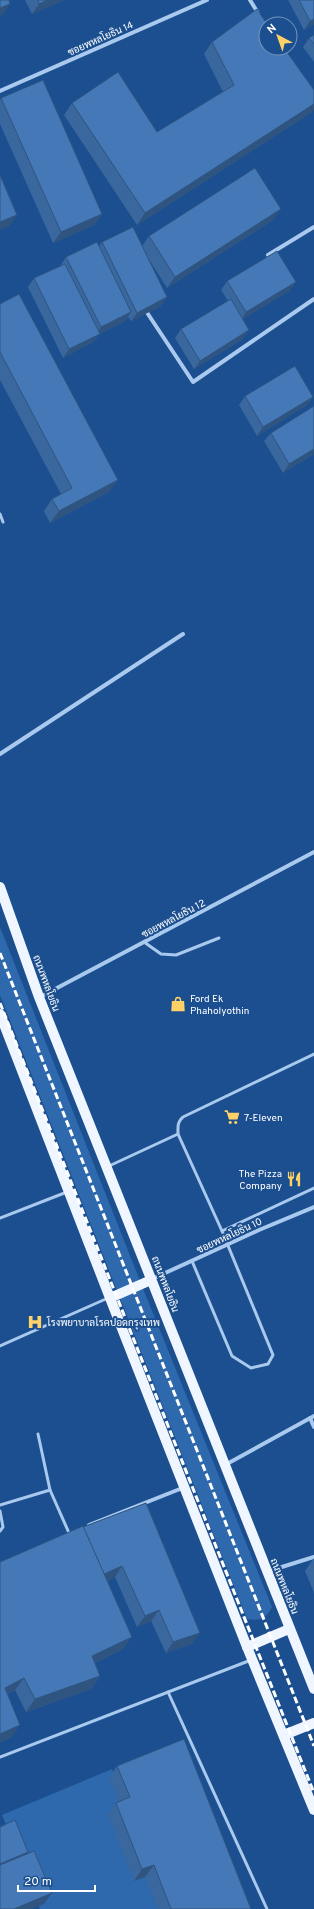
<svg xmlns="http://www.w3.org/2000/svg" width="314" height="1909" viewBox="0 0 314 1909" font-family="Overpass,Sarabun,sans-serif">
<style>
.green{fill:#2e69ad}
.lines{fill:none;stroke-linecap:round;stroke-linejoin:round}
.lane{stroke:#a9c9ee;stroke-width:3}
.street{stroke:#a9c9ee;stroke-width:4}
.primary{stroke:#f0f6ff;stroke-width:10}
.rail{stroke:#fff;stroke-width:3;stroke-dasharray:7 3;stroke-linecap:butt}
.wall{fill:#3a679d}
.shaded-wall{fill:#305480}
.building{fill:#4478b7;stroke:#305480}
.labels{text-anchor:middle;stroke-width:4;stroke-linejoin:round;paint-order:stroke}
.street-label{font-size:10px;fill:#fff;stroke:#1b4f8f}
.poi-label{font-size:10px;fill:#fff;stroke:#1b4f8f;text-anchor:start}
</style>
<rect width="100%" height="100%" fill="#1b4f8f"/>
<!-- green -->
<g class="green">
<path d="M0,927L144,1291L272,1607C266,1619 260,1621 247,1619L0,995Z"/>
<path d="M112,1769L169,1909H40L2,1815Z"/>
</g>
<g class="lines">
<!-- lane -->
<g class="lane">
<path d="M0,514L3,522"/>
<path d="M144,942L161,954L176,955L219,938"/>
<path d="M314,1054L183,1117C177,1122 178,1127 178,1134L222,1231L314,1188"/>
<path d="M109,1166L178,1134"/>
<path d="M0,1218L67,1192"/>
<path d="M192,1261L232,1356L251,1368L268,1364L273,1355L222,1231"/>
<path d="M0,1346L108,1298"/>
<path d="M38,1434L50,1490L69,1533"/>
<path d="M0,1505L50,1490"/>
<path d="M0,1511L3,1527L0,1531"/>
<path d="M168,1692L267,1909"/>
<path d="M0,1757L251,1660"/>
</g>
<!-- street -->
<g class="street">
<path d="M250,0L258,13"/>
<path d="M0,91L207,0"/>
<path d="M268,255L314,227"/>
<path d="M144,308L193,382L314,299"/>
<path d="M0,754L183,634"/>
<path d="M40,997L314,852"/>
<path d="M152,1279L259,1230L314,1207"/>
<path d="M310,1418L314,1427"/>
<path d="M225,1465L314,1416"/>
<path d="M89,1525L185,1487"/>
<path d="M269,1571L314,1557"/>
</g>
<!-- primary -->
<g class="primary">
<path d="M0,887L39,997L314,1689"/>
<path d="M0,1014L110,1298L247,1647L314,1810"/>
<path d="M110,1298L151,1280"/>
<path d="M247,1647L289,1629"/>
<path d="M284,1735L314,1723"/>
</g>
<!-- rail -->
<g class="rail">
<path d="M0,953L314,1746"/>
<path d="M0,1003L314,1793"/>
</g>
</g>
<!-- wall -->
<g class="wall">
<path d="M25,0H64L32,14Z"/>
<path d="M288,0H314V24L304,30Z"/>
<path d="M314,35V62L303,47L309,38Z"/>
<path d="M212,42L312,112L137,225L64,115L72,103L157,132L223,92L204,54Z"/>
<path d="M1,98L102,214L94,225L53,243L0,124V100Z"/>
<path d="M273,220L167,288L148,258L161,306L131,321L128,317L125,321L99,334L93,342L63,358L28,287L34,278L60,266L66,257L99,246L102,242L142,246L149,236Z"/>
<path d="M227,281L296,282L289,291L243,319V339L194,369L175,338L181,329L228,301L221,290Z"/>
<path d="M0,304L109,492L50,523L44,511L52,499L61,494L0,380Z"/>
<path d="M245,396L313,397L307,405L257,436L239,405Z"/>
<path d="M314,406V454L283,473L264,441L271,433Z"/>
<path d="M146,1503L192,1644L166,1653L151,1621L137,1627L115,1577L107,1581L123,1649L95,1663L100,1676L91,1689L26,1712L15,1690L8,1694L11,1738L0,1742V1562L83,1527Z"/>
<path d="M314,1558V1593L305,1571Z"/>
<path d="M117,1766L251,1909H158L145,1877L134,1881L108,1815L116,1803L119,1802L109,1778Z"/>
</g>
<!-- shaded-wall -->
<g class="shaded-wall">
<path d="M47,0H64L32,14L39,4Z"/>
<path d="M10,4L3,15L0,16V8Z"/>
<path d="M314,19V24L304,30L310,21Z"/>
<path d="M314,104V109L312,112L137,225L145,213Z"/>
<path d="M281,209L273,220L167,288L175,277Z"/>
<path d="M102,214L94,225L53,243L61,232Z"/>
<path d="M17,215L10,226L0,230V222Z"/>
<path d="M296,282L289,291L240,321L246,312Z"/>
<path d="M167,297L161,306L131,321L137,313Z"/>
<path d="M131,312L125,321L99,334L93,342L63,358L69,349L95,336L101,327Z"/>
<path d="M249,330L243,339L194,369L200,361Z"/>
<path d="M313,397L307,405L257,436L263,427Z"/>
<path d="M314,449V454L283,473L289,464Z"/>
<path d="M118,480L109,492L50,523L59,511Z"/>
<path d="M122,1566L115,1577L95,1586L103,1575Z"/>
<path d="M159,1610L151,1621L137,1627L145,1616Z"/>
<path d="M200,1633L192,1644L166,1653L173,1642Z"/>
<path d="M132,1637L123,1649L84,1668L92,1656Z"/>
<path d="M100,1676L91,1689L26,1712L35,1699Z"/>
<path d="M24,1678L15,1690L0,1698L5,1688Z"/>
<path d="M20,1725L11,1738L0,1742V1734Z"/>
<path d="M28,1852L20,1865L0,1873V1864Z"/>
<path d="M154,1865L145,1877L134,1881L142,1869Z"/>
<path d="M52,1893L44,1904L32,1909H14Z"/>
</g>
<!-- building -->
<g class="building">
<path d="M0,0H9L10,4L0,8Z"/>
<path d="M38,0H47L39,4Z"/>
<path d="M299,0H314V19L310,21Z"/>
<path d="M257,9L267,24H266V48H284L314,90V104L145,213L72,103L118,72L157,132L234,85L212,42Z"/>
<path d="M314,35V44L309,38Z"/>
<path d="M43,80L102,214L61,232L1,98Z"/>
<path d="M255,168L281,209L175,277L149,236Z"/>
<path d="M0,175L17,215L0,222Z"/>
<path d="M133,227L167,297L137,313L102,242Z"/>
<path d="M97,242L131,312L101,327L66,257Z"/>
<path d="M277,251L296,282L246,312L227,281Z"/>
<path d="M65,264L100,334L69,349L34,278Z"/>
<path d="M19,294L118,480L59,511L52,499L72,488L0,352V304Z"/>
<path d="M231,299L249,330L200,361L181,329Z"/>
<path d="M295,366L313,397L263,427L245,396Z"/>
<path d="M314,406V449L289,464L271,433Z"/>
<path d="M146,1503L200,1633L173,1642L159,1610L145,1616L122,1566L104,1574L83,1527Z"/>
<path d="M83,1526L132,1637L92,1656L100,1676L35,1699L24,1678L5,1688L20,1725L0,1734V1562Z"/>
<path d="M184,1739L251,1909H171L154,1865L142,1869L116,1803L130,1797L117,1766Z"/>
<path d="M15,1820L28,1852L0,1864V1827Z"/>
<path d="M34,1851L52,1893L14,1909H0V1865Z"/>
</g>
<!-- icons -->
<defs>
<symbol id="shop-bare" viewBox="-9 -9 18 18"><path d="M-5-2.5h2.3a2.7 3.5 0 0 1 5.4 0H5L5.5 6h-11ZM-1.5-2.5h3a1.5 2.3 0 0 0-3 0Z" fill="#ffd166" stroke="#1b4f8f" stroke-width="2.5" paint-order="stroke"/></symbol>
<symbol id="supermarket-bare" viewBox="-9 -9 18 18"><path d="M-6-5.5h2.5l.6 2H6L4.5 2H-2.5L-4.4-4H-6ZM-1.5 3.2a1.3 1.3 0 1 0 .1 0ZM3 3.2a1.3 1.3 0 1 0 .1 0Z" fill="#ffd166" stroke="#1b4f8f" stroke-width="2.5" paint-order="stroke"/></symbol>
<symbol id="restaurant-bare" viewBox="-9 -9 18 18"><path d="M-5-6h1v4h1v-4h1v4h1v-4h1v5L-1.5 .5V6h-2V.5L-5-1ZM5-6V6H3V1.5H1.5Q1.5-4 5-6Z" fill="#ffd166" stroke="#1b4f8f" stroke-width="2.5" paint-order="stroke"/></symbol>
<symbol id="hospital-bare" viewBox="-9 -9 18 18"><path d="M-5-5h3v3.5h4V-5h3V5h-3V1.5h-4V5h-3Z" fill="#ffd166" stroke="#1b4f8f" stroke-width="2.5" paint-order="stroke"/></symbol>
</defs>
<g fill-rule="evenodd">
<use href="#shop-bare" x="167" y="993" width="22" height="22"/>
<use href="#supermarket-bare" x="221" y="1106" width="22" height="22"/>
<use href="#restaurant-bare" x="283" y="1168" width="22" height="22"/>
<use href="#hospital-bare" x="24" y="1311" width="22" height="22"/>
</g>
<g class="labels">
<!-- street labels -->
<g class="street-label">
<text transform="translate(100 38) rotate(-24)" y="4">ซอยพหลโยธิน 14</text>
<text transform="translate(173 918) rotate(-28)" y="4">ซอยพหลโยธิน 12</text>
<text transform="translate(47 983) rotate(70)" y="4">ถนนพหลโยธิน</text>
<text transform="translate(229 1235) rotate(-25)" y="4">ซอยพหลโยธิน 10</text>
<text transform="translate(166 1284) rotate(69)" y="4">ถนนพหลโยธิน</text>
<text transform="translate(285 1586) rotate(68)" y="4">ถนนพหลโยธิน</text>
</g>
<!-- poi labels -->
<g class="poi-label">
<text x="190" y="1002">Ford Ek<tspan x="190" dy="12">Phaholyothin</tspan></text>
<text x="244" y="1121">7-Eleven</text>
<text x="282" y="1177" text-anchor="end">The Pizza<tspan x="282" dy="12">Company</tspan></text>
<text x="47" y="1326">โรงพยาบาลโรคปอดกรุงเทพ</text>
</g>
</g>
<!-- north arrow -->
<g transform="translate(278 36) rotate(319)"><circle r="19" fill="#1b4f8f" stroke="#7695bc"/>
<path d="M0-3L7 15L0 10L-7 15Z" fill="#ffd166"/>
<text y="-6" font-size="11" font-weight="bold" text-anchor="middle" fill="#ffffff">N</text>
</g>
<!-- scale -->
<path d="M18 1885v6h77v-6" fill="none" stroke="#ffffff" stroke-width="2"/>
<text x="24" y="1885" font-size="12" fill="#ffffff" stroke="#1b4f8f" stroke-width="3" paint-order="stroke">20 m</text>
</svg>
